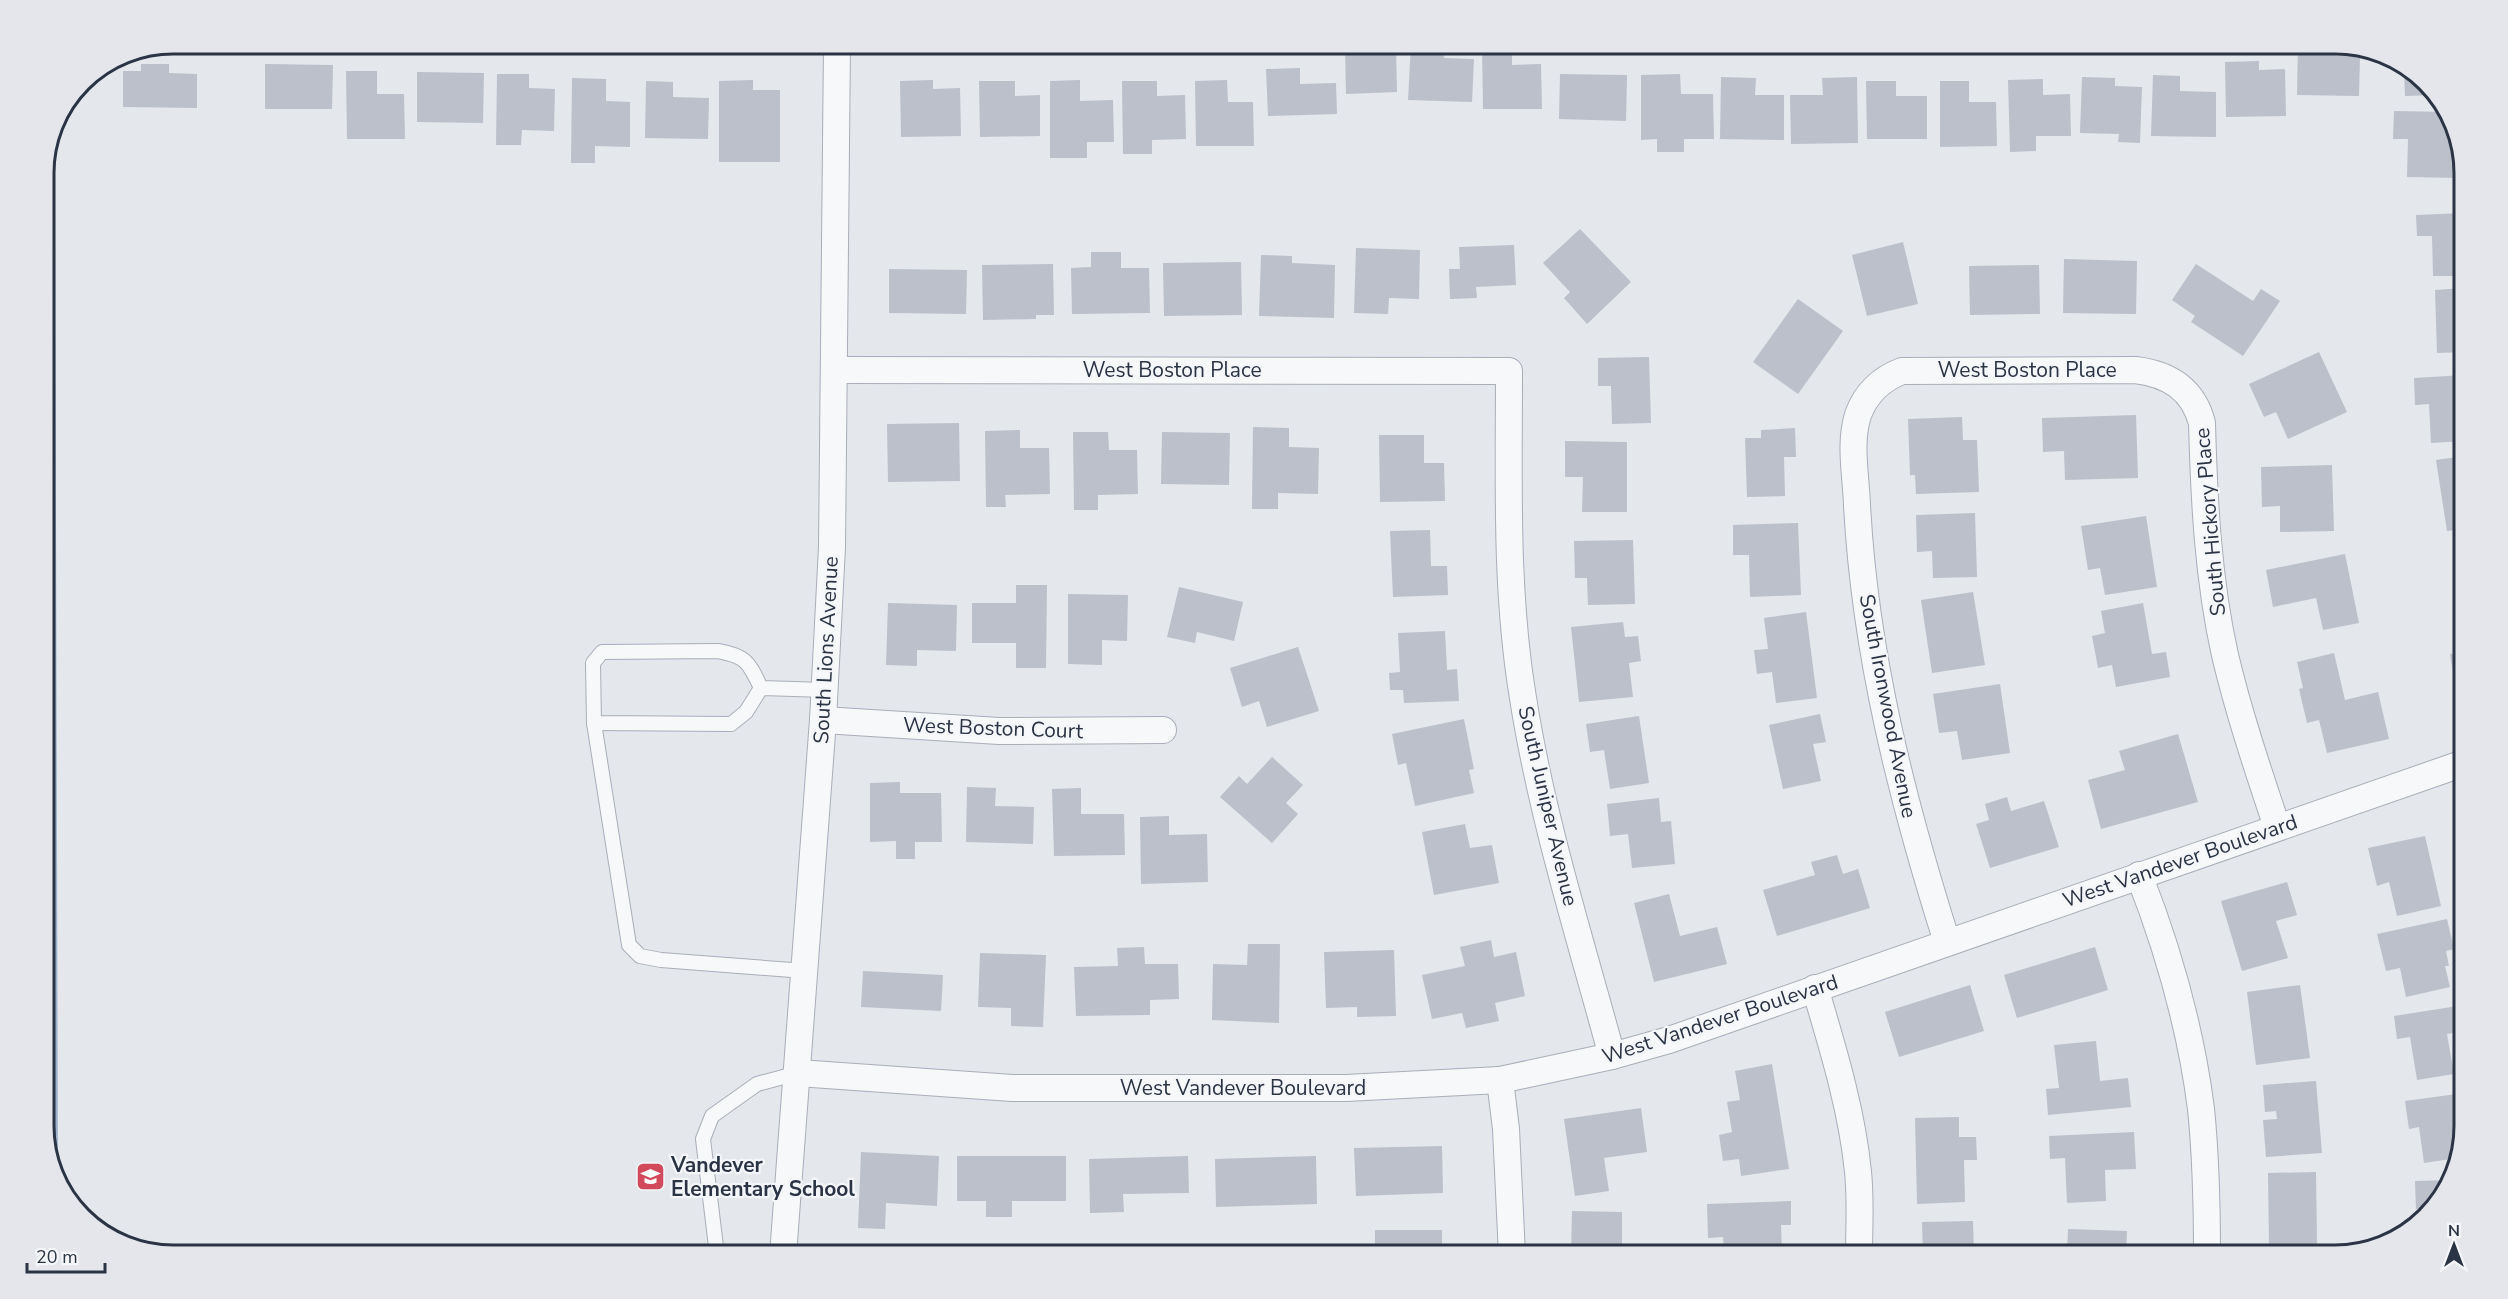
<svg xmlns="http://www.w3.org/2000/svg" width="2508" height="1299" viewBox="0 0 2508 1299" font-family="'Nunito Sans',sans-serif">
<style>
.lines{fill:none;stroke-linecap:round;stroke-linejoin:round}
.stream{stroke:#9fb4cc;stroke-width:8}
.building{fill:#bbc0ca}
.lane-casing{stroke:#a9aeb7;stroke-width:16}
.street-casing{stroke:#a9aeb7;stroke-width:28}
.lane{stroke:#f7f8fa;stroke-width:14}
.street{stroke:#f7f8fa;stroke-width:26}
.labels{text-anchor:middle;stroke-width:4.5;stroke-linejoin:round;paint-order:stroke}
.street-label{font-size:21px;fill:#2b3445;stroke:#f4f6f9}
.poi-label{font-size:21px;font-weight:bold;fill:#2b3445;stroke:#f4f6f9;text-anchor:start}
.rim{fill:none;stroke:#2b3445;stroke-width:3}
</style>
<rect width="100%" height="100%" fill="#e4e7ec"/>
<g class="lines">
<!-- stream -->
<path class="stream" d="M44,181L51,196L54,1165"/>
</g>
<!-- building -->
<g class="building">
<path d="M1411,44H1445L1444,58L1474,59L1472,102L1408,100Z"/>
<path d="M1482,44H1512V65L1541,64L1542,109H1483Z"/>
<path d="M2298,44H2335L2336,56H2360L2359,96L2297,95Z"/>
<path d="M1396,47L1397,92L1346,94L1345,48Z"/>
<path d="M2259,61V70L2285,69L2286,116L2226,117L2225,62Z"/>
<path d="M141,64H169V73L197,74V108L123,107V71H141Z"/>
<path d="M265,64L333,65L332,109H265Z"/>
<path d="M2404,67L2413,75L2436,95L2405,96Z"/>
<path d="M1300,68V84L1336,83L1337,114L1268,116L1266,69Z"/>
<path d="M346,71H377V94H404L405,139H347Z"/>
<path d="M417,72L484,73L483,123L417,122Z"/>
<path d="M497,74H529V88L555,89L554,131L522,130L521,145H496Z"/>
<path d="M1560,74L1627,75L1626,121L1559,119Z"/>
<path d="M1680,74L1681,94H1713L1714,139H1684V152H1657V139L1641,140V75Z"/>
<path d="M2153,75L2180,76V91L2216,92V137L2151,136Z"/>
<path d="M1721,77L1756,78L1755,95H1784V140L1720,139Z"/>
<path d="M1857,77L1858,143L1791,144L1790,95H1823L1822,78Z"/>
<path d="M2082,77L2115,78V86L2142,87L2140,143L2118,142L2119,134L2080,133Z"/>
<path d="M572,78L606,79V101L630,102V147L595,146V163H571Z"/>
<path d="M2043,79V95L2070,94L2071,136H2036V151L2010,152L2008,80Z"/>
<path d="M753,80V90H780V162H719V81Z"/>
<path d="M933,80V89L960,88L961,136L901,137L900,81Z"/>
<path d="M1080,80V101L1113,100L1114,142H1087V158H1050V81Z"/>
<path d="M1227,80L1228,102H1253L1254,146H1196L1195,81Z"/>
<path d="M646,81L673,82V97L709,98L708,139L645,138Z"/>
<path d="M979,81H1015V96L1040,95V136L980,137Z"/>
<path d="M1122,81H1157V96L1185,95L1186,139L1152,140V154H1123Z"/>
<path d="M1866,81H1896V96H1927V139H1867Z"/>
<path d="M1940,81H1969V102H1996L1997,146L1940,147Z"/>
<path d="M2394,111L2447,112L2461,155L2460,178L2407,177L2408,139H2393Z"/>
<path d="M2464,213V276H2433L2432,236H2417L2416,215Z"/>
<path d="M1580,229L1631,282L1587,324L1564,298L1570,292L1543,263Z"/>
<path d="M1903,242L1918,304L1867,316L1852,255Z"/>
<path d="M1514,245L1516,285L1476,287L1477,298L1450,299L1449,269H1460L1459,247Z"/>
<path d="M1356,248L1420,250L1419,299L1389,298L1388,314L1354,313Z"/>
<path d="M1091,252H1121V268H1149L1150,313L1072,314L1071,268L1091,267Z"/>
<path d="M1261,255L1292,256V263L1335,265L1334,318L1259,316Z"/>
<path d="M2064,259L2137,261L2136,314L2063,313Z"/>
<path d="M1241,262L1242,315L1164,316L1163,263Z"/>
<path d="M1053,264L1054,315H1036V319L983,320L982,265Z"/>
<path d="M2196,264L2253,301L2261,289L2280,301L2243,356L2191,322L2195,316L2172,300Z"/>
<path d="M2039,265L2040,314L1970,315L1969,266Z"/>
<path d="M889,269L967,270L966,314L889,313Z"/>
<path d="M2464,288V352L2437,353L2435,290Z"/>
<path d="M1798,299L1843,331L1798,394L1753,362Z"/>
<path d="M2319,352L2347,412L2288,439L2276,412L2264,417L2249,384Z"/>
<path d="M1649,357L1651,423L1612,424L1611,386H1598V358Z"/>
<path d="M2464,375V441L2431,443L2429,404L2415,405L2414,378Z"/>
<path d="M2136,415L2138,478L2065,480L2064,451L2043,452L2042,418Z"/>
<path d="M1962,417L1963,440H1977L1979,492L1916,494L1915,475H1910L1908,419Z"/>
<path d="M959,423L960,481L888,482L887,424Z"/>
<path d="M1253,427L1289,428V447L1319,448L1318,494L1278,493V509H1252Z"/>
<path d="M1795,428L1796,457H1784L1785,496L1747,497L1745,438H1761V430Z"/>
<path d="M1020,430V448H1049L1050,494L1005,495L1006,507H986L985,431Z"/>
<path d="M1073,432H1108L1109,450H1137L1138,494L1098,495V510H1074Z"/>
<path d="M1162,432L1230,433L1229,485L1161,484Z"/>
<path d="M1379,435H1424V463H1444L1445,501L1380,502Z"/>
<path d="M1565,441L1627,442V512H1582L1583,477H1565Z"/>
<path d="M2464,456V529L2447,531L2436,460Z"/>
<path d="M2332,465L2334,531L2280,532V506L2262,507L2261,467Z"/>
<path d="M1975,513L1977,577L1933,578L1932,551L1917,552L1916,515Z"/>
<path d="M2146,516L2157,587L2105,595L2100,568L2088,570L2081,526Z"/>
<path d="M1798,523L1801,595L1750,597L1749,555H1733V525Z"/>
<path d="M1430,530L1431,566H1447L1448,595L1393,597L1390,531Z"/>
<path d="M1633,540L1635,604L1588,605L1587,578H1575L1574,541Z"/>
<path d="M2345,554L2359,623L2323,630L2316,598L2273,607L2266,570Z"/>
<path d="M1016,585H1047L1046,668H1016V643H972V603H1016Z"/>
<path d="M1179,587L1243,602L1234,641L1197,632L1195,643L1167,637Z"/>
<rect x="2456" y="591" width="8" height="22"/>
<path d="M1973,592L1985,665L1932,673L1921,600Z"/>
<path d="M1068,594L1128,595L1127,641L1102,640V665L1068,664Z"/>
<path d="M888,603L957,605L956,651L917,650V666L886,665Z"/>
<path d="M2143,603L2152,654L2166,652L2170,677L2116,687L2112,665L2098,668L2092,636L2105,633L2101,611Z"/>
<path d="M1806,612L1817,698L1776,703L1772,672L1757,674L1754,650L1768,649L1764,618Z"/>
<path d="M1623,622L1625,637L1638,636L1641,661L1629,663L1633,697L1579,702L1571,627Z"/>
<path d="M1445,631L1447,670L1457,669L1459,701L1404,703L1403,690H1390L1389,673L1400,672L1398,633Z"/>
<path d="M1298,647L1319,711L1267,727L1259,701L1242,707L1230,668Z"/>
<path d="M2464,652V702L2458,703L2450,654Z"/>
<path d="M2334,653L2345,700L2378,692L2389,739L2327,753L2319,720L2307,723L2299,689L2303,688L2297,662Z"/>
<path d="M2000,684L2010,753L1962,760L1957,731L1939,733L1933,694Z"/>
<path d="M1820,714L1826,742L1813,744L1821,781L1783,789L1769,725Z"/>
<path d="M1639,716L1649,783L1610,789L1604,750L1590,752L1586,724Z"/>
<path d="M1464,719L1474,769L1469,770L1474,793L1415,806L1406,763L1398,765L1392,734Z"/>
<path d="M2178,734L2198,802L2101,829L2088,780L2125,770L2119,751Z"/>
<path d="M1272,757L1303,785L1286,803L1298,814L1272,843L1220,797L1239,776L1247,784Z"/>
<path d="M900,782V793H941L942,842H915V859H896V841L870,842V783Z"/>
<path d="M967,787L996,788L995,806L1034,807L1033,844L966,842Z"/>
<path d="M1081,788V814H1124L1125,855L1054,856L1052,789Z"/>
<path d="M2007,797L2011,811L2044,801L2059,847L1990,868L1976,824L1989,820L1985,804Z"/>
<path d="M1659,798L1661,822L1671,821L1675,864L1632,868L1628,834L1610,836L1607,804Z"/>
<path d="M1169,816V835L1207,834L1208,882L1141,884L1140,817Z"/>
<path d="M1465,824L1470,848L1492,845L1499,883L1434,895L1422,832Z"/>
<path d="M2425,836L2441,906L2397,916L2389,882L2377,886L2368,848Z"/>
<path d="M1837,855L1843,874L1858,869L1870,908L1777,936L1763,890L1815,875L1811,862Z"/>
<path d="M2287,882L2297,915L2276,921L2288,958L2242,971L2221,901Z"/>
<path d="M1669,894L1680,936L1717,927L1727,964L1654,982L1634,903Z"/>
<path d="M2447,919L2454,949L2446,951L2449,966H2445L2450,987L2406,997L2400,968L2386,971L2377,934Z"/>
<path d="M1491,940L1494,957L1516,952L1525,996L1495,1003L1499,1021L1466,1028L1462,1013L1432,1019L1422,975L1465,966L1460,947Z"/>
<path d="M1248,944H1280L1279,1023L1212,1020L1213,964L1247,965Z"/>
<path d="M1144,947L1145,964H1178L1179,999L1150,1000V1015L1076,1016L1074,967L1118,966L1117,948Z"/>
<path d="M2095,947L2108,990L2017,1018L2004,975Z"/>
<path d="M1394,950L1396,1016L1357,1017V1007L1326,1008L1324,952Z"/>
<path d="M980,953L1046,955L1043,1027L1011,1026V1008L978,1007Z"/>
<path d="M863,971L943,975L941,1011L861,1007Z"/>
<path d="M1970,985L1984,1031L1899,1057L1885,1012Z"/>
<path d="M2300,985L2310,1058L2256,1065L2247,992Z"/>
<path d="M2464,1005V1031L2447,1034L2454,1074L2417,1080L2410,1037L2397,1039L2394,1016Z"/>
<path d="M2096,1041L2100,1081L2128,1078L2131,1107L2048,1115L2046,1089L2059,1088L2054,1045Z"/>
<path d="M1772,1064L1789,1169L1741,1176L1739,1159L1723,1161L1719,1135L1732,1132L1727,1102L1740,1100L1735,1071Z"/>
<path d="M2316,1081L2322,1153L2266,1157L2263,1120L2277,1119L2276,1111L2265,1112L2263,1085Z"/>
<path d="M2464,1093V1125L2453,1126L2457,1158L2424,1163L2419,1127L2409,1129L2405,1101Z"/>
<path d="M1641,1108L1647,1152L1604,1158L1609,1191L1575,1196L1564,1119Z"/>
<path d="M1959,1117V1137H1976L1977,1160H1964L1965,1202L1917,1204L1915,1118Z"/>
<path d="M2134,1132L2136,1169L2105,1170L2106,1201L2067,1203L2065,1158L2050,1159L2049,1136Z"/>
<path d="M1442,1146L1443,1193L1356,1196L1354,1148Z"/>
<path d="M861,1152L939,1156L937,1206L886,1203L885,1229L858,1228Z"/>
<path d="M957,1156H1066V1201H1012V1217H986V1201H957Z"/>
<path d="M1188,1156L1189,1193L1123,1194L1124,1212L1090,1213L1089,1159Z"/>
<path d="M1316,1156L1317,1204L1216,1207L1215,1159Z"/>
<path d="M2316,1172L2317,1245H2269L2268,1173Z"/>
<path d="M2452,1180L2429,1208L2416,1209L2415,1181Z"/>
<path d="M1791,1201V1225H1781L1782,1255H1737V1249L1724,1250L1723,1237L1708,1238L1707,1204Z"/>
<path d="M1572,1211L1622,1212V1255H1571Z"/>
<path d="M1973,1221L1974,1255H1923L1922,1222Z"/>
<path d="M2068,1229L2127,1231L2126,1255H2067Z"/>
<rect x="1375" y="1230" width="67" height="25"/>
</g>
<g class="lines">
<defs>
<g id="lane">
<path d="M761,688L746,712L731,724L594,723L593,663L602,652L718,651C747,656 749,663 761,688L825,690"/>
<path d="M594,723L629,945L640,956L661,960L805,971"/>
<path d="M717,1255L703,1139L712,1116L757,1084L798,1073"/>
</g>
<g id="street">
<path d="M835,370L1509,371C1509,480 1505,590 1523,698C1542,819 1580,938 1612,1056"/>
<path d="M823,720L999,731L1163,730"/>
<path d="M2139,875C2168,949 2191,1030 2201,1109C2206,1158 2207,1206 2207,1255"/>
<path d="M1947,942C1902,800 1865,655 1857,505C1856,476 1849,443 1858,415C1866,393 1881,379 1902,371L2135,370C2169,374 2193,389 2202,423C2204,500 2208,579 2225,655C2239,714 2258,770 2277,827"/>
<path d="M1815,988C1833,1049 1852,1110 1858,1172C1861,1200 1859,1228 1859,1255"/>
<path d="M798,1073L1012,1088H1346L1500,1080L1612,1056L1669,1040L2464,763"/>
<path d="M1500,1080L1506,1129L1512,1255"/>
<path d="M783,1255L823,720L832,547L837,44"/>
</g>
</defs>
<!-- lane casing -->
<use href="#lane" class="lane-casing"/>
<!-- street casing -->
<use href="#street" class="street-casing"/>
<!-- lane -->
<use href="#lane" class="lane"/>
<!-- street -->
<use href="#street" class="street"/>
</g>
<!-- icons -->
<defs>
<symbol id="school-square" viewBox="-11 -11 22 22"><rect x="-9" y="-9" width="18" height="18" rx="4" fill="#d1495b" stroke="#f4f6f9"/><path d="M0-5L7-2L0 1L-7-2ZM-4 1L0 2.5L4 1V4Q0 6-4 4Z" fill="#fff"/></symbol>
</defs>
<g fill-rule="evenodd">
<use href="#school-square" x="634" y="1160" width="33" height="33"/>
</g>
<g class="labels">
<!-- street labels -->
<g class="street-label">
<text x="1172" y="377">West Boston Place</text>
<text x="2027" y="377">West Boston Place</text>
<text transform="translate(2210 522) rotate(-95)" y="7">South Hickory Place</text>
<text transform="translate(826 650) rotate(-87)" y="7">South Lions Avenue</text>
<text transform="translate(1888 706) rotate(79)" y="7">South Ironwood Avenue</text>
<text transform="translate(993 728) rotate(2)" y="7">West Boston Court</text>
<text transform="translate(1548 806) rotate(77)" y="7">South Juniper Avenue</text>
<text transform="translate(2180 861) rotate(-19)" y="7">West Vandever Boulevard</text>
<text transform="translate(1720 1019) rotate(-18)" y="7">West Vandever Boulevard</text>
<text x="1243" y="1095">West Vandever Boulevard</text>
</g>
<!-- poi labels -->
<g class="poi-label">
<text x="671" y="1172">Vandever<tspan x="671" dy="24">Elementary School</tspan></text>
</g>
</g>
<!-- crop -->
<path d="M0 0H2508V1299H0ZM173 54H2335A119 119 0 0 1 2454 173V1126A119 119 0 0 1 2335 1245H173A119 119 0 0 1 54 1126V173A119 119 0 0 1 173 54Z" fill="#e4e6eb" fill-rule="evenodd"/>
<path class="rim" d="M173 54H2335A119 119 0 0 1 2454 173V1126A119 119 0 0 1 2335 1245H173A119 119 0 0 1 54 1126V173A119 119 0 0 1 173 54Z"/>
<!-- north arrow -->
<g transform="translate(2454 1245)" stroke="#f4f6f9" stroke-width="4.5" paint-order="stroke">
<path d="M0-4.5L10 22L0 15L-10 22Z" fill="#2b3445"/>
<text y="-9" font-size="16" font-weight="bold" text-anchor="middle" fill="#2b3445">N</text>
</g>
<!-- scale -->
<path d="M27 1263v9h78v-9" fill="none" stroke="#2b3445" stroke-width="3"/>
<text x="36" y="1263" font-size="18" fill="#2b3445" stroke="#f4f6f9" stroke-width="4.5" paint-order="stroke">20 m</text>
</svg>
